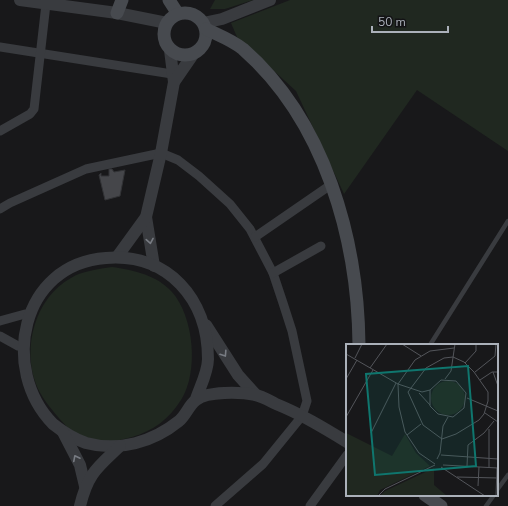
<svg xmlns="http://www.w3.org/2000/svg" width="508" height="506" viewBox="0 0 508 506" font-family="'Nunito Sans',sans-serif">
	<style>
		.green { fill: #202820 }
		.building { fill: #45464a; stroke: #323336 }
		.lines { fill: none; stroke-linecap: round; stroke-linejoin: round }
		.service { stroke: #393b3f; stroke-width: 4.5 }
		.minor { stroke: #393b3f; stroke-width: 9 }
		.tertiary { stroke: #393b3f; stroke-width: 12 }
		.secondary { stroke: #474a4f; stroke-width: 13 }
		.oneway { stroke: #787c83 }
		.inset-road { fill: none; stroke: #53555a; stroke-width: 1 }
		.view { fill: #0f766e; fill-opacity: 0.15; stroke: #0f766e; stroke-width: 2 }
		.inset-edge { fill: none; stroke: #abb1ba; stroke-width: 2 }
	</style>
	<rect width="100%" height="100%" fill="#18181a"/>
	<g class="green">
		<polygon points="215,0 253,0 225,9 210,9"/>
		<polygon points="290,0 508,0 508,151 417,90 344,194 296,91 237,37 231,23"/>
		<path d="M 112,267 C 133,270 157,275 172,292 C 194,317 199,372 181,400 C 169,419 153,431 132,437 C 121,440 101,445 90,443 C 80,441 64,424 58,417 C 49,406 41,397 36,384 C 22,347 35,298 71,278 C 82,271 99,269 112,267 Z"/>
	</g>
	<polygon class="building" points="109,169 112,169 114,172 125,170 120,196 105,200 99,175 101,173 101,176 109,176"/>
	<g class="lines">
		<g class="service">
			<polyline points="430,345 508,221"/>
			<polyline points="497,490 508,475"/>
			<polyline points="486,506 494,495"/>
		</g>
		<g class="minor">
			<polyline points="0,47 172,74"/>
			<polyline points="0,131 30,114 34,109 46,4"/>
			<polyline points="0,209 10,203 86,169 161,153 178,160 199,176 230,204 250,229 273,273 283,303 292,331 307,401 302,416 263,464 215,506"/>
			<polyline points="255,237 332,184"/>
			<polyline points="273,273 321,246"/>
			<polyline points="0,321 25,314"/>
			<polyline points="0,336 18,346"/>
			<polyline points="310,506 347,455"/>
		</g>
		<g class="tertiary">
			<polyline points="20,0 117,13 167,23"/>
			<polyline points="203,23 222,19 270,0"/>
			<polyline points="170,50 174,82"/>
			<polyline points="146,217 154,266"/>
			<polyline points="117,257 146,217 161,153 174,82 194,53"/>
			<polyline points="206,325 238,375 256,395"/>
			<path d="M 196,399 C 200,387 208,372 208,359 C 208,299 168,253 106,258 C 20,264 0,370 53,424 C 63,432 74,439 86,443 C 119,452 153,442 179,421 C 186,415 189,405 196,400 C 207,391 241,392 255,395 C 262,396 270,401 276,404 C 301,414 324,428 347,442"/>
			<polyline points="63,432 80,465 85,486"/>
			<path d="M 80,506 C 88,473 97,468 120,446"/>
		</g>
		<g class="secondary">
			<polyline points="169,0 178,14"/>
			<polyline points="117,13 122,0"/>
			<circle cx="185" cy="34" r="21"/>
			<path d="M 206,29 C 218,35 232,40 243,49 C 325,121 358,239 359,345"/>
			<polyline points="425,495 441,506"/>
		</g>
	</g>
	<defs><path id="oneway-chevron" d="M-2-3.5L2.5 0L-2 3.5" fill="none" stroke-width="1.6" stroke-linecap="round" stroke-linejoin="round"/></defs>
	<g class="oneway">
		<use href="#oneway-chevron" transform="translate(150 241) rotate(80)"/>
		<use href="#oneway-chevron" transform="translate(224 354) rotate(57)"/>
		<use href="#oneway-chevron" transform="translate(76 458) rotate(-117)"/>
	</g>
	<g transform="translate(346 344)">
		<rect width="152" height="152" fill="#18181a"/>
		<path d="M85 54a17 17 0 1 1 34 0a17 17 0 1 1-34 0ZM 0,89 L 46,112 L 59,90 L 70,109 L 84,122 L 34,146 L 31,152 L 0,152 ZM 88,124 L 88,141 L 101,152 L 34,152 L 39,147 Z" fill="#202820"/>
		<path class="inset-road" d="M 56,0 L 75,12M 0,10 L 52,40 L 53,63 L 59,88 L 73,109 L 89,120M 107,13 L 118,18 L 128,28 L 142,48 L 142,57 L 138,70 L 133,76 L 110,90 L 96,95 L 77,81 L 62,48 L 80,24 L 98,14 ZM 9,14 L 16,0M 119,19 L 130,7 L 130,0M 24,24 L 41,0M 129,28 L 149,12 L 150,0M 147,28 L 152,42M 0,35 L 11,16M 99,35 L 105,27 L 109,0M 134,36 L 146,28 L 152,28M 84,46 L 84,62 L 92,70 L 107,73 L 118,64 L 120,49 L 110,37 L 95,36 L 84,46 L 76,48 L 52,40 L 69,16 L 84,7 L 108,4M 73,49 L 84,61M 121,54 L 152,67M 139,69 L 152,78M 0,73 L 27,26M 25,89 L 50,39M 61,91 L 75,80M 95,111 L 152,115M 91,115 L 94,109 L 97,82 L 102,73M 97,121 L 152,124M 121,122 L 122,101 L 138,89 L 148,77M 95,123 L 139,152M 143,124 L 143,85M 111,133 L 152,134M 132,142 L 133,123M 32,152 L 39,145 L 89,121M 150,152 L 151,124"/>
		<path class="view" d="M 122,22 L 130,122 L 29,131 L 20,30 Z"/>
		<rect width="152" height="152" class="inset-edge"/>
	</g>
	<path d="M372 26v6h76v-6" fill="none" stroke="#abb1ba" stroke-width="2"/>
	<text x="378" y="26" font-size="12" fill="#abb1ba" stroke="#131315" stroke-width="3" paint-order="stroke">50 m</text>
</svg>
